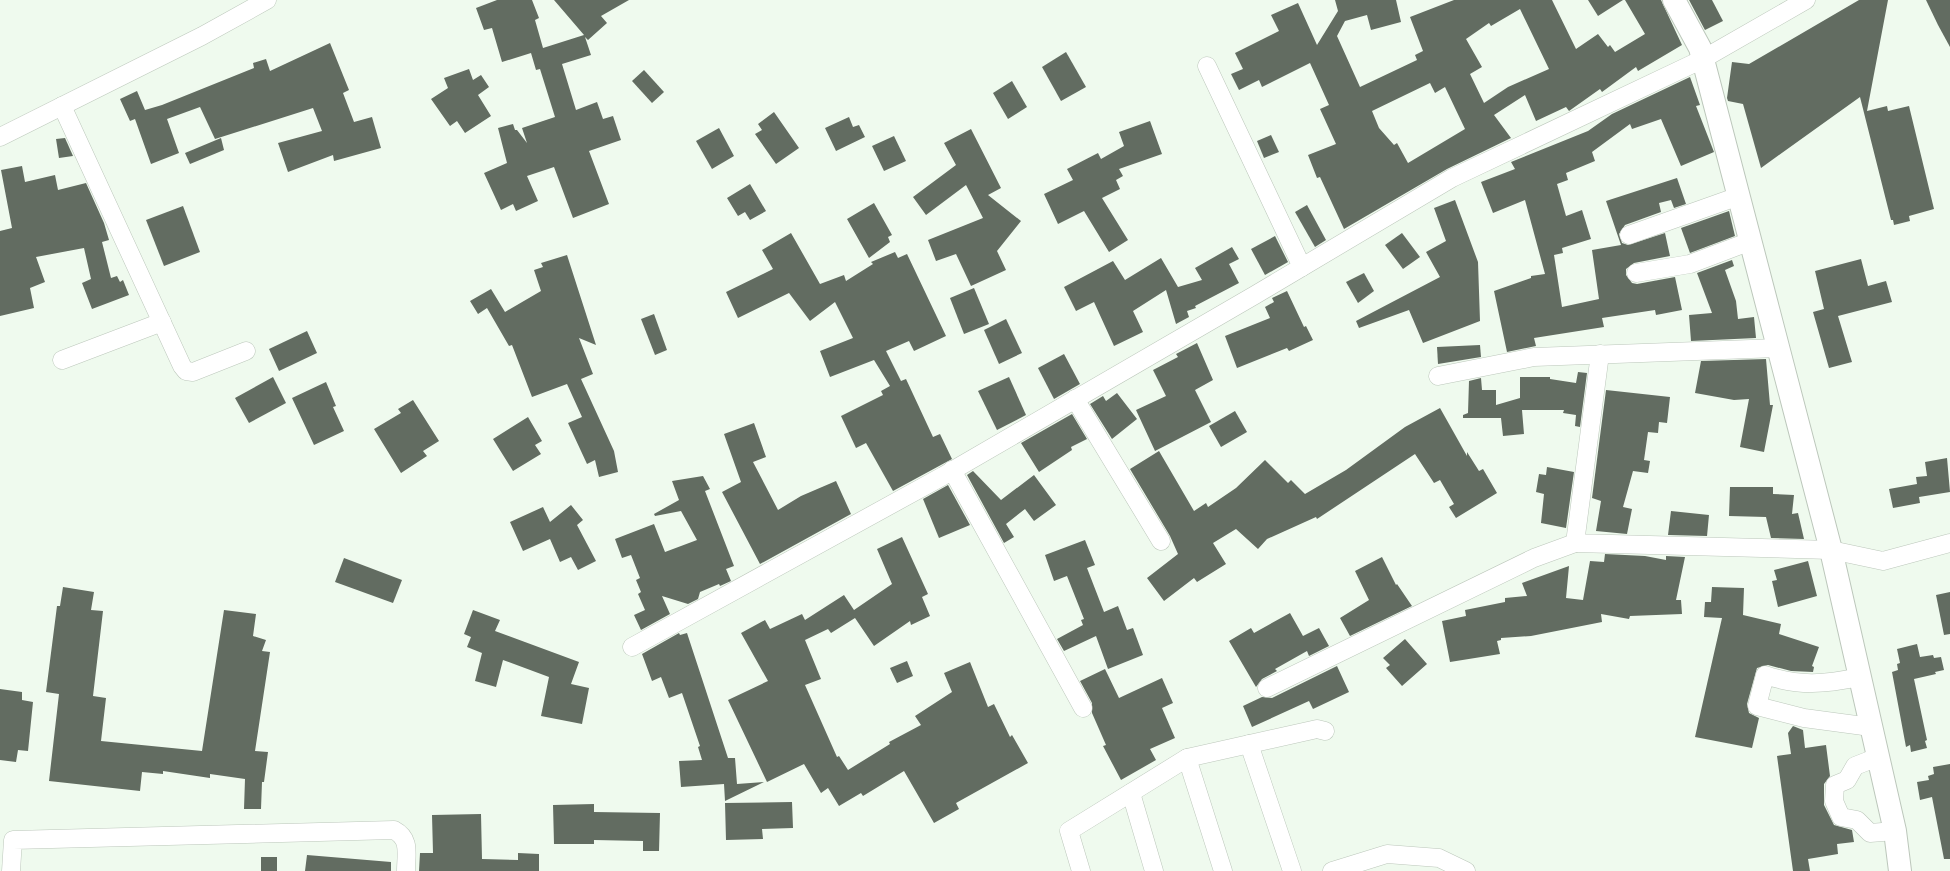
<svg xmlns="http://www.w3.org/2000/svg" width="1950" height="871" viewBox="0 0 1950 871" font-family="Figtree,sans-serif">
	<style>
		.building { fill: #626c61; fill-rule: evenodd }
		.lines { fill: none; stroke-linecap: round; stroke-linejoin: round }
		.minor-casing { stroke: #bcc7bb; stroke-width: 19 }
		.tertiary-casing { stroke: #bcc7bb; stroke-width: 24 }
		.minor { stroke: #fff; stroke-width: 18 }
		.tertiary { stroke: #fff; stroke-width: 22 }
	</style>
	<rect width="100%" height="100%" fill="#effaee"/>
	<g class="building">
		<polygon points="497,0 532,0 539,18 535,20 543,48 584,35 554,0 629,0 601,16 607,23 588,40 585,37 591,55 562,64 576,110 597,102 603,119 613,116 621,140 589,151 609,204 573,218 554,167 527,176 538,201 516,211 513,204 501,210 484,173 507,163 498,128 513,124 515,130 517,130 527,143 522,128 555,117 540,69 536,70 531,53 502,62 492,28 484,30 476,8"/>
		<path d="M 1335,0 L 1396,0 L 1401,22 L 1371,30 L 1367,15 L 1345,21 L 1337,36 L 1360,87 L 1417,60 L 1415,55 L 1423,51 L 1410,17 L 1454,0 L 1552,0 L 1576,49 L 1598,34 L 1608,47 L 1610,45 L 1615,52 L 1645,34 L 1625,0 L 1661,0 L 1682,45 L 1638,71 L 1636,67 L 1602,92 L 1600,89 L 1569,111 L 1566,107 L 1536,121 L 1525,95 L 1494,115 L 1511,138 L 1447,169 L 1344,229 L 1320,177 L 1317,178 L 1308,155 L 1336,144 L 1320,109 L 1329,105 L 1310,63 L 1262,87 L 1259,80 L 1239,90 L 1231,74 L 1243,69 L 1235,53 L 1279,31 L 1271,15 L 1298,3 L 1317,45 L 1338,11 ZM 1520,9 L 1549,69 L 1508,87 L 1484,103 L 1470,74 L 1482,67 L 1466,39 L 1489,23 L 1491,26 ZM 1430,83 L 1435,93 L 1445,87 L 1465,129 L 1408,163 L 1397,143 L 1394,145 L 1379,128 L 1372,111 Z"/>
		<polygon points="1588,0 1623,0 1598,16"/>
		<polygon points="1689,0 1712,0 1723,21 1705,30"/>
		<polygon points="1859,0 1888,0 1867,111 1887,106 1888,111 1909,106 1934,209 1909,216 1910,221 1894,225 1893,220 1891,220 1860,97 1761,168 1743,104 1728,101 1727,98 1732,62 1749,64"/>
		<polygon points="1926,0 1950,0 1950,47 1938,25"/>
		<polygon points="330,43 349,90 343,93 354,122 372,117 381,148 334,161 333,155 288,172 278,143 322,131 313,108 215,139 200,107 167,119 179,153 151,164 135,119 130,121 120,99 137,91 145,110 162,105 254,68 253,63 266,59 270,71"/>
		<polygon points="1066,52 1086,87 1061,101 1042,67"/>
		<polygon points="469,69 473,80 481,75 489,87 478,95 491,116 465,133 457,121 450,126 431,99 448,88 444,78"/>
		<polygon points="644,70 664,92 652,103 632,81"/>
		<polygon points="1690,77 1700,105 1696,106 1714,152 1681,166 1661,119 1632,129 1630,124 1592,152 1595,161 1566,173 1568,180 1557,184 1566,216 1582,210 1591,239 1562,248 1563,253 1554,255 1562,307 1599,299 1592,250 1621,245 1606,201 1677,178 1686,204 1674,208 1671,200 1659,203 1661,212 1625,225 1619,234 1622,243 1628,245 1665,233 1670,256 1634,263 1626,269 1626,275 1632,283 1637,284 1675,277 1682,310 1656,315 1655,310 1602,318 1604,327 1534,338 1536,346 1507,352 1494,291 1531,278 1531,276 1545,274 1525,200 1493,213 1481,182 1515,169 1511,162 1588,131 1612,114"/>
		<polygon points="1012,81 1027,107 1008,119 993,93"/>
		<polygon points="774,112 799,148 776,164 755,134 762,130 758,124"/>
		<polygon points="849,117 853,127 859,125 865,137 836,151 825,128"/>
		<polygon points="1150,121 1162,154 1119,169 1123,176 1116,180 1120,189 1102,198 1128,240 1109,252 1084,211 1058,224 1044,194 1073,180 1067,169 1098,153 1101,159 1124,146 1119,132"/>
		<polygon points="719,128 734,156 712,169 696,141"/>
		<polygon points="971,129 1001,188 988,195 1021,221 997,251 1006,270 971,286 956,254 936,261 928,240 983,218 966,185 926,215 913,197 956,165 944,143"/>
		<polygon points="1271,135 1279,152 1264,158 1257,141"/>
		<polygon points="894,136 906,161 884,171 872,146"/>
		<polygon points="65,138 73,156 59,158 56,139"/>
		<polygon points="221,138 224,150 190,164 185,153"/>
		<polygon points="22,166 25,182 55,175 58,190 86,183 104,223 109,240 102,242 111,278 117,276 120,282 123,280 129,295 92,309 82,283 91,279 84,248 36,257 45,282 30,288 34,308 0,316 0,231 12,228 1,170"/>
		<polygon points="750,184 766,211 750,220 745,212 738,216 727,198"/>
		<polygon points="1455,200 1478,262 1480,321 1423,343 1409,310 1359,328 1356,321 1440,277 1426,252 1446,241 1434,208"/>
		<polygon points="874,203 892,235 888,237 890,242 869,258 847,219"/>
		<polygon points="1307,205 1326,240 1315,247 1295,212"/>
		<polygon points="183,206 200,252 164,266 146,220"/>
		<polygon points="1729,211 1735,236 1690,253 1681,228"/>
		<polygon points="791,233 820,284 844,275 846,281 873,264 871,262 895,252 898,258 907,254 946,336 914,351 909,341 886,351 901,381 906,379 933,437 940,434 952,459 893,491 866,443 856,448 841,416 883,395 881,391 890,386 874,360 830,377 820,351 853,338 835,302 810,321 789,293 738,318 726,292 773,269 762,250"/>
		<polygon points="1402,233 1420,257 1403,269 1385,245"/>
		<polygon points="1275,236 1288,262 1265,275 1251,249"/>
		<polygon points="1232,247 1239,259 1229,264 1239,283 1195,306 1196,308 1187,311 1189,317 1176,324 1166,290 1133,311 1143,332 1114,346 1094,302 1076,311 1064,287 1113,261 1125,280 1161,258 1178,287 1202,280 1195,268"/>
		<polygon points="567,255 596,345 579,338 593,374 581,379 614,451 618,472 599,477 595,460 587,464 568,423 582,417 567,384 532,397 512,345 509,346 487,308 478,314 470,301 491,289 505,312 541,291 534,270 543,267 541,263"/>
		<polygon points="1861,259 1868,286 1886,281 1892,302 1838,316 1852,362 1829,368 1813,312 1824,309 1815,271"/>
		<polygon points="1732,260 1734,266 1725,270 1736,301 1738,319 1754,317 1756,338 1691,341 1689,315 1712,313 1697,273"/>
		<polygon points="1364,273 1374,291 1358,303 1346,282"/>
		<polygon points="974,288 989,324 964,334 950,298"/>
		<polygon points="1287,291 1304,327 1306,326 1313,340 1289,351 1287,348 1237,368 1225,336 1270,318 1265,307 1274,302 1272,298"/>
		<polygon points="654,314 667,350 655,355 641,319"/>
		<polygon points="1006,319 1022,353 999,364 984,330"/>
		<polygon points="307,331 317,353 279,371 269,349"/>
		<polygon points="1197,343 1213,380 1195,390 1211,422 1155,451 1136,410 1166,396 1153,370 1178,357 1176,354"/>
		<polygon points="1480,345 1481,357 1438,364 1437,347"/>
		<polygon points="1064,354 1080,384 1054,399 1038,368"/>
		<polygon points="1766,359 1770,405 1773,405 1764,452 1740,447 1749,399 1734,400 1695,393 1701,361"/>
		<polygon points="1578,372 1587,373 1580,427 1575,426 1576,415 1563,413 1564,410 1522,410 1524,434 1503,436 1501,418 1463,418 1463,415 1468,413 1469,381 1481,378 1482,390 1496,390 1496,405 1520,398 1520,377 1550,377 1550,379 1576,383"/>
		<polygon points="273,377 286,403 249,423 235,398"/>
		<polygon points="1009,377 1026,415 997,430 978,391"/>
		<polygon points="326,382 336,406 333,407 344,431 314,445 292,398"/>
		<polygon points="1606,390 1670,397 1667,423 1659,422 1658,433 1648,432 1644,460 1650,461 1648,473 1633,471 1623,507 1632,509 1627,534 1596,531 1601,501 1592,498"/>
		<polygon points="1117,393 1137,419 1112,439 1090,404 1103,396 1106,401"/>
		<polygon points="413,400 439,441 423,451 427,456 401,473 374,429 401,413 398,409"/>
		<polygon points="1440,408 1467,456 1467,452 1479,471 1483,469 1497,493 1456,518 1449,507 1454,504 1440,480 1434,483 1415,454 1317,519 1316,517 1267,539 1258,549 1236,529 1213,543 1226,564 1197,582 1194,578 1164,601 1147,578 1178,554 1170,536 1130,469 1159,451 1194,511 1206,503 1208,507 1236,488 1265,460 1288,483 1291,480 1305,494 1346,470 1405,427"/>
		<polygon points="1235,411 1247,432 1221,447 1209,426"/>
		<polygon points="1072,414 1087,439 1071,447 1072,450 1039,472 1021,443"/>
		<polygon points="528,417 542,441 535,445 541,454 513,471 493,439"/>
		<polygon points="754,423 766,457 753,462 778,510 801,496 836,481 851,514 760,564 722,492 741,482 724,434"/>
		<polygon points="1947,458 1950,492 1919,497 1920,503 1893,508 1889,489 1917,484 1916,477 1927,476 1925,462"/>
		<polygon points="1547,467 1574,472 1566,528 1541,523 1544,494 1536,492 1539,474 1546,475"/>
		<polygon points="973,471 1001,500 1034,475 1056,505 1034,521 1025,509 1006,524 1014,537 1004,543 967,475"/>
		<polygon points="703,476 710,489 705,491 734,566 726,569 731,581 720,586 719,584 700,592 698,599 688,604 662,596 670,614 641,630 634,615 645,610 638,594 641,592 636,580 640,578 631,555 622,558 615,539 654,524 665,552 697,540 681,511 655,516 654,514 679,500 672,481"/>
		<polygon points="948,485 970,525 939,538 923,499"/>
		<polygon points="1730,487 1773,487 1773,494 1794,495 1792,514 1798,513 1804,539 1771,538 1766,517 1729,516"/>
		<polygon points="571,505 583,520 577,525 596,561 578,570 571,557 560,562 550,539 523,551 510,522 543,507 550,522"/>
		<polygon points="1671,511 1709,515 1707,536 1668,535"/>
		<polygon points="902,537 928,594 922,597 930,616 911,625 910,621 874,646 855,618 831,633 828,629 805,640 821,679 805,685 837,757 839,756 848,770 890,744 889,742 921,725 915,716 952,692 944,673 970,662 988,707 994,704 1010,737 1012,735 1028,763 956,803 959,809 934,823 904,771 863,796 861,793 839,806 828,788 821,793 804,764 767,782 728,700 768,681 741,633 765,620 770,629 802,614 805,620 844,595 854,610 892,584 877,549"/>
		<polygon points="1085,540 1095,565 1087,568 1104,612 1118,606 1127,630 1133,628 1143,655 1108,669 1096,636 1064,651 1057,639 1083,625 1081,620 1084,619 1067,576 1054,581 1045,555"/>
		<polygon points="1605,554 1645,556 1666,560 1666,556 1685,557 1676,600 1681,600 1682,614 1630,616 1629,619 1601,614 1602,622 1531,636 1501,638 1501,640 1497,641 1500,654 1450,662 1442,621 1466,616 1465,610 1505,602 1505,598 1527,596 1522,583 1569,566 1566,598 1583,600 1590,561 1604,562"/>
		<polygon points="1382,557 1396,585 1397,584 1412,606 1350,636 1340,618 1369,600 1355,571"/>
		<polygon points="344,558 402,580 393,603 335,582"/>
		<polygon points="1808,561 1817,596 1778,607 1772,581 1777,580 1774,570"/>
		<polygon points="63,587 94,592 91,610 103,611 93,696 106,698 101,741 202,751 224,610 256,614 253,636 266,640 262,651 270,652 255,751 268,752 264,782 262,782 261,809 244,809 245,779 210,774 210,778 163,771 163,774 142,772 140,791 49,781 59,694 46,692 57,606 60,606"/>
		<polygon points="1712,587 1744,588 1743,615 1781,624 1779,634 1819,647 1812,666 1814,667 1813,672 1791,671 1768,665 1757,668 1747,704 1749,713 1759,718 1752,748 1695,737 1722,618 1704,617 1705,602 1711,602"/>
		<polygon points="1950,592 1950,634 1944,635 1936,595"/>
		<polygon points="473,610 500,620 495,631 579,662 571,684 589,688 582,724 541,716 549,677 503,660 496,687 475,681 482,653 467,647 471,637 464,634"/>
		<polygon points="1290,613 1303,636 1319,628 1329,646 1309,656 1307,651 1275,669 1277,671 1262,679 1256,687 1229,641 1251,628 1254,633"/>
		<polygon points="679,633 680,635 687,633 728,758 735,758 737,784 764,782 725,801 724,784 681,787 679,761 702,760 698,747 700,746 682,693 669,698 661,677 652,681 642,654"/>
		<polygon points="1405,639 1427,664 1402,686 1386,668 1390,665 1383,658"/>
		<polygon points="1917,644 1920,657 1933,655 1934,658 1941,657 1944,670 1935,672 1936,674 1914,679 1927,740 1925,741 1927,748 1911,752 1910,745 1906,747 1892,672 1898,670 1897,664 1900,663 1897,649"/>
		<polygon points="907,661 913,676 897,683 890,668"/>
		<polygon points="1337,666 1349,692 1313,709 1309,701 1252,727 1243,706 1262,697 1272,698"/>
		<polygon points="1105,669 1119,698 1162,678 1173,703 1162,708 1175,738 1150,749 1156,760 1121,780 1103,746 1106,745 1092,713 1092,703 1080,681"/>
		<polygon points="0,689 22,692 22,700 33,702 28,751 18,750 16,762 0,760"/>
		<polygon points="1793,726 1803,730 1805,748 1826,745 1830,776 1824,784 1824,805 1834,825 1852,830 1854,842 1837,844 1838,854 1808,859 1810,871 1793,871 1777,756 1791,754 1788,733"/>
		<polygon points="1950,764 1950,859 1944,859 1932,797 1920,800 1917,782 1929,780 1928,776 1934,774 1933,767"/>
		<polygon points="792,802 793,828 762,829 763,839 726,840 725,803"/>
		<polygon points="594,804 594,812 660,813 659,851 643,851 643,841 594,840 594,844 554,844 553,805"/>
		<polygon points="481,814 482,859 518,860 518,853 539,854 539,871 419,871 420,853 433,853 432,815"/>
		<polygon points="307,855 391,862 391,871 305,871"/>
		<rect x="261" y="857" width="16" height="14"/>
	</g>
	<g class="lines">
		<defs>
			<g id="minor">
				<polyline points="1207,66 1302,267"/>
				<polyline points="62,106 182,366 186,371 193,372 246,351"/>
				<polyline points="0,137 202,36 267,0"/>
				<polyline points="1629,235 1739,196"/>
				<polyline points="1636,273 1690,264 1751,241"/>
				<polyline points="1600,354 1575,543 1831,550 1883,561 1950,543"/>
				<polyline points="62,360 162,322"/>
				<polyline points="1438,376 1534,357 1778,348"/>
				<polyline points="1075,399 1161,541"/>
				<polyline points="952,470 1083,708"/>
				<polyline points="632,647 943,476 1255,295 1452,178 1703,59 1806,0"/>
				<path d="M 1860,677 C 1825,684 1800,687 1765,675 L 1757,706 L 1804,718 L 1871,727"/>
				<polyline points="1267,688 1534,558 1575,543"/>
				<polyline points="1249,744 1292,871"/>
				<polyline points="1878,757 1855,766 1847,780 1835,785 1834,801 1841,817 1857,820 1870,833 1895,831"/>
				<polyline points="1187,758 1223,871"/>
				<polyline points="1131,793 1154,871"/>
				<path d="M 11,871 L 13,840 L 394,830 C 411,839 406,854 406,871"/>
				<polyline points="1081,871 1069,831 1187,758 1317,729 1325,731"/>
				<polyline points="1332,871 1387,854 1439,858 1466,871"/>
			</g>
			<polyline id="tertiary" points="1674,0 1700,48 1831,550 1895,831 1900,871"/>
		</defs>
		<use href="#minor" class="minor-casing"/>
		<use href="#tertiary" class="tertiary-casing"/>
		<use href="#minor" class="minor"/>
		<use href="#tertiary" class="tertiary"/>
	</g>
</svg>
